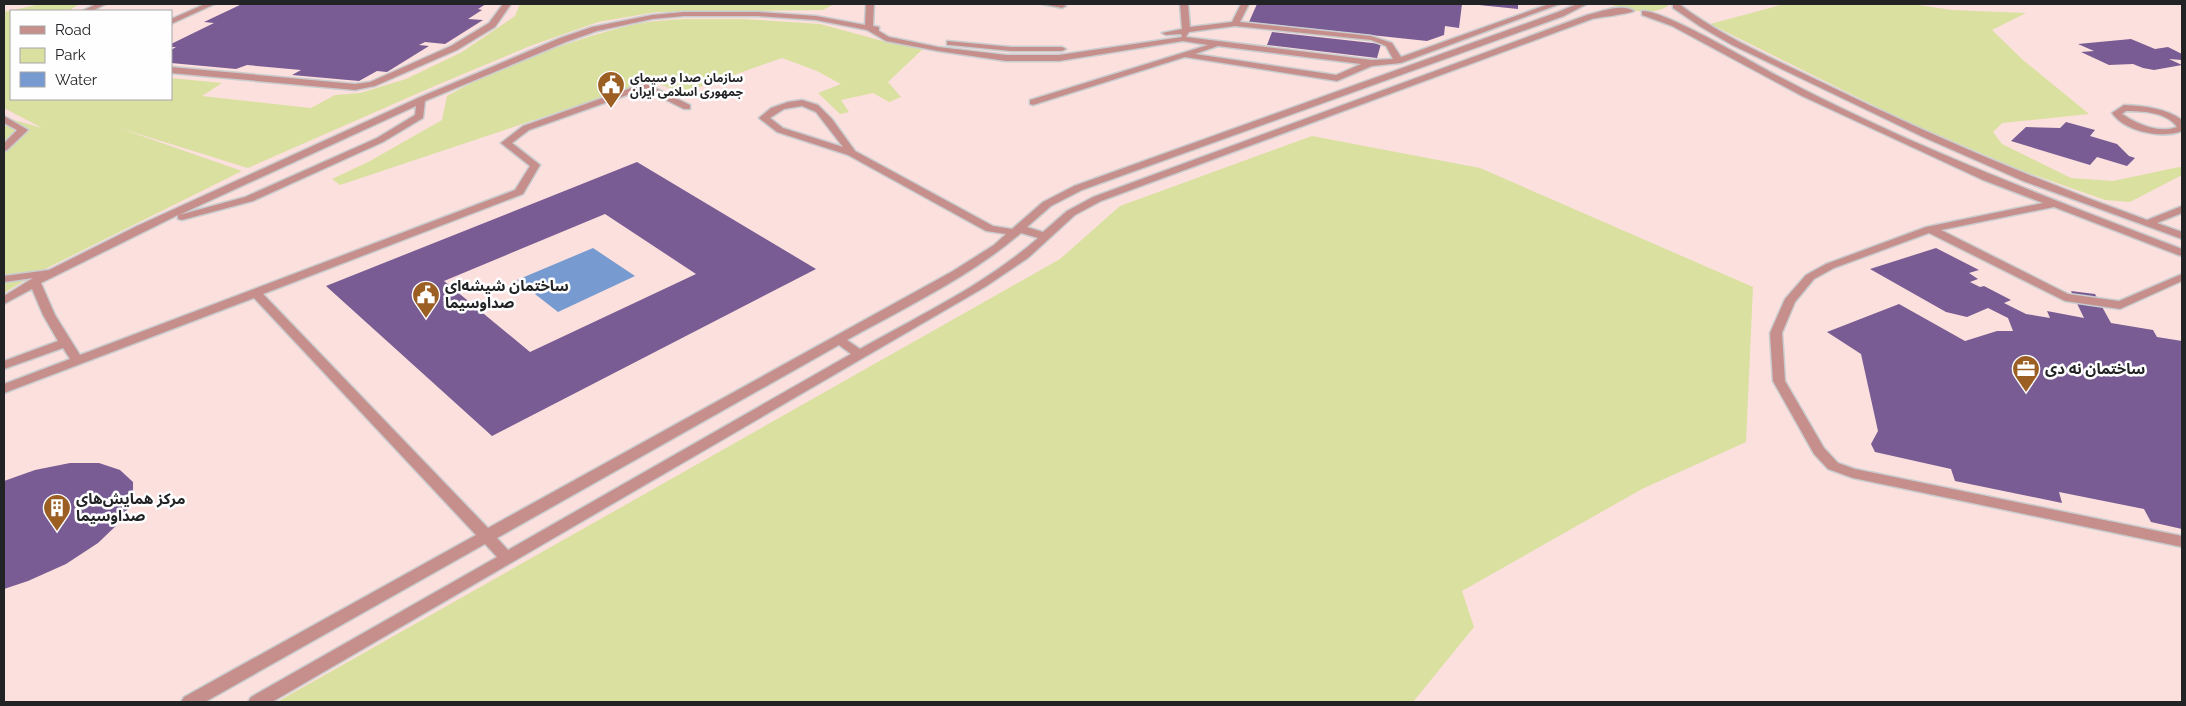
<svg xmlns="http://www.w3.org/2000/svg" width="2186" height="706" viewBox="0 0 2186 706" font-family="Raleway,'Noto Sans Arabic',sans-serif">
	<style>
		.commercial { fill: #fbe0de; fill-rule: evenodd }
		.green { fill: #dae0a0 }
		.water { fill: #779ad0 }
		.building { fill: #785c93; fill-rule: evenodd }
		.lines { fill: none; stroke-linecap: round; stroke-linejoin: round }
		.minor-casing { stroke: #c9cdcf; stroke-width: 3 }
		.minor { fill: #c78f8c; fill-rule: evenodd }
		.labels { text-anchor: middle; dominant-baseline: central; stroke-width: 5; stroke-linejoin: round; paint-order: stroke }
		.far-poi-label { font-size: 12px; font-weight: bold; fill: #222324; stroke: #fefeff; text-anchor: start }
		.poi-label { font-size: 15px; font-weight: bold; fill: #222324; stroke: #fefeff; text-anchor: start }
	</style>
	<rect width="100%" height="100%" fill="#eef2f5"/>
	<path class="commercial" d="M 4,4 L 2182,4 L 2182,702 L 4,702 L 4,286 L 199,176 L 4,117 ZM 11,11 L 171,11 L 171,99 L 11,99 Z"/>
	<g class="green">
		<polygon points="41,4 79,4 69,11 11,11 11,99 171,99 171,78 222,83 202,96 311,108 335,95 360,93 406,79 462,52 515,16 520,4 834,4 823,10 656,12 598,22 530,46 430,88 248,168 119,128 242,171 39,272 4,293 4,117 42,128 4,108 4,12"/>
		<path d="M 1609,4 L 1670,4 C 1657,17 1625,10 1609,4 Z"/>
		<polygon points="1785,4 1912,4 1952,10 2026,13 1992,30 2023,60 2089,114 2002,123 1993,132 2002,144 2071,178 2113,181 2179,167 2182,168 2182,175 2130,202 2105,200 2020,170 1903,120 1710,24"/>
		<path d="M 685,19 L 744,19 L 820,24 L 890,43 L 924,48 L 888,82 L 901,97 L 889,102 L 873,93 L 841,100 L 849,112 L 840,114 L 818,93 L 841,84 L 817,71 L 782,58 L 683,93 L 651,81 L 340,185 L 332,179 L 370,161 L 442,120 L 447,96 C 501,66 575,38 636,24 C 652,21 669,20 685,19 Z"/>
		<polygon points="1312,136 1480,168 1753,287 1746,442 1642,489 1462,591 1474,627 1413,702 277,702 1060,259 1120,206"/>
	</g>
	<polygon class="water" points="593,248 635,276 558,312 517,280"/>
	<g class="building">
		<polygon points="242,4 486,4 478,9 482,10 468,19 483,20 445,44 425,42 419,45 429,46 387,72 377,71 359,81 292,75 301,70 247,65 236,69 171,63 171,50 176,47 171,47 171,44 214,23 204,22"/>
		<polygon points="1257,4 1462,4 1459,28 1445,26 1444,35 1427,41 1249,22"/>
		<polygon points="1479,4 1518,4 1518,9 1479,5"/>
		<polygon points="1272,32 1381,44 1377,58 1267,45"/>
		<polygon points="2131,39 2155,49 2168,47 2182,54 2182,60 2169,59 2182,65 2154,70 2143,68 2133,64 2109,65 2081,52 2094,51 2078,44"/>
		<polygon points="2066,122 2095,130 2090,136 2117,144 2129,156 2135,158 2127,166 2097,157 2090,165 2011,141 2026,127 2060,128"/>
		<path d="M 637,162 L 816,269 L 492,436 L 326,286 ZM 605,214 L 696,274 L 530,352 L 444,281 Z"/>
		<polygon points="1936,248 1979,270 1969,273 1978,279 1970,282 1980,287 1984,286 2011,300 2004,303 2026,314 2050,318 2047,311 2084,318 2071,291 2095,294 2111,323 2153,330 2157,337 2182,341 2182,529 2151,522 2144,509 2059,492 2062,503 1955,481 1951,469 1875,452 1871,444 1878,431 1861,354 1827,332 1899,304 1965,341 1997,331 2013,331 2008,318 1988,308 1967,317 1946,312 1870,269"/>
		<polygon points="70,463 99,463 120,470 133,482 133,500 121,521 98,543 66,564 28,581 4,589 4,481 35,470"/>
	</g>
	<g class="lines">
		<defs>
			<g id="minor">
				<polygon points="96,4 106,4 92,11 82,11"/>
				<polygon points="205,4 215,4 171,24 171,19"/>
				<polygon points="503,4 511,4 495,27 457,50 375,86 355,90 171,73 171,67 355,84 370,82 451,46 489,23"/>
				<path d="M 866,4 L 874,4 L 873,26 L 879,27 L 879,31 L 889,37 L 938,47 L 1006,55 L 1059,55 L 1182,37 L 1181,34 L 1166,35 L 1162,33 L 1182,29 L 1180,4 L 1188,4 L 1190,27 L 1232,22 L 1241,4 L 1249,4 L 1240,22 L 1371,36 L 1392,43 L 1401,57 L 1549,4 L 1560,4 L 1401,63 L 1372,66 L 1337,81 L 1185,57 L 1033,105 L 1030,104 L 1030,100 L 1208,45 L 1183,41 L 1059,61 L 1006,61 L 938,51 L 886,41 L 867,30 L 816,20 L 758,16 L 684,16 L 652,19 L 597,31 L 566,42 L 425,101 L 423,118 L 383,142 L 253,201 L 182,220 L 178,219 L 178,215 L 41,283 L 55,315 L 80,355 L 515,190 L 530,166 L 501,143 L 523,126 L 645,83 L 690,105 L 690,109 L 684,109 L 644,89 L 529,130 L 512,143 L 540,165 L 523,194 L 263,294 L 488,528 L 953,271 L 994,245 L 1006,234 L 986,231 L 848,155 L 777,132 L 759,118 L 771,108 L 788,102 L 802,100 L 818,105 L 832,119 L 855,151 L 993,226 L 1012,229 L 1043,202 L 1074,186 L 1558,12 L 1577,4 L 1587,4 L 1564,16 L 1082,190 L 1051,206 L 1027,227 L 1043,232 L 1067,211 L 1093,197 L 1587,15 C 1600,12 1622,3 1634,11 C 1629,14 1601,17 1592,19 L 1101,201 L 1075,215 L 1028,258 L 985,287 L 272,702 L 248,702 L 251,697 L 497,557 L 485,544 L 205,702 L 181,702 L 184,697 L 476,535 L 254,298 L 4,393 L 4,384 L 70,359 L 63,348 L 4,369 L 4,361 L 58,341 L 43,315 L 32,289 L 4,304 L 4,296 L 33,278 L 4,282 L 4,276 L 49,270 L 137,226 L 418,98 L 560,38 L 592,27 L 652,15 L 684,12 L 758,12 L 816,16 L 865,25 ZM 1235,26 L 1371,40 L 1386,46 L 1393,59 L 1372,60 L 1186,37 L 1189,32 ZM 1218,46 L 1361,64 L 1336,75 L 1195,54 ZM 416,106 L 415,115 L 377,138 L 245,197 L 179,215 ZM 802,106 L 816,112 L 843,147 L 783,128 L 770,118 L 784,109 ZM 1021,233 L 1038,238 C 986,284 920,315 860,349 L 847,340 C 906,307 970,277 1021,233 ZM 839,345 L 851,354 L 508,550 L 497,538 Z"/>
				<polygon points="1042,4 1062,4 1066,6 1062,8"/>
				<path d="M 1673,4 L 1679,4 C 1721,36 1768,56 1815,79 C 1923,132 2033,179 2147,220 L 2182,206 L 2182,213 L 2157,223 L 2182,232 L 2182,239 L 2023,181 L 1923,137 L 1732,45 L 1701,27 L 1673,8 Z"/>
				<path d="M 1642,11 C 1663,9 1755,64 1778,76 C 1908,145 2046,197 2182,249 L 2182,256 L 2178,255 L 2054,207 L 1941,230 L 2068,294 L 2119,301 L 2182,274 L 2182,281 L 2120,309 L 2065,301 L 1929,233 L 1834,268 L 1814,279 L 1795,302 L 1782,333 L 1785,381 L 1824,448 L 1838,463 L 1855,469 L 2182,536 L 2182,547 L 1853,478 L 1828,469 L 1814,454 L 1773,381 L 1770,333 L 1785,299 L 1806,275 L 1826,264 L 1926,227 L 2043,203 L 1983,180 L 1802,96 L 1672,26 L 1642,15 Z"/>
				<polygon points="947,41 1011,47 1062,47 1066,49 1062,51 1011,51 950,45 947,45"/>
				<path d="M 2124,105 C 2144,106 2166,108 2182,120 L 2182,131 C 2162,139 2125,132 2112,113 ZM 2126,111 C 2142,111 2167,112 2177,127 C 2159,134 2137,124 2122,114 Z"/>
				<polygon points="4,116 28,130 7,150 4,151 4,143 17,130 4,123"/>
			</g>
		</defs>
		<use href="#minor" class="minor-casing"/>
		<use href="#minor" class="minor"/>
	</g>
	<defs>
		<symbol id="civic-pin" viewBox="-11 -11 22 30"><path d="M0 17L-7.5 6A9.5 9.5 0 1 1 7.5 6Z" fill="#9c5f23" stroke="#fefeff"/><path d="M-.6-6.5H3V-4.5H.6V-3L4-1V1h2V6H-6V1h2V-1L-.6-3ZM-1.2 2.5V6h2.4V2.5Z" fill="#fff"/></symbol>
		<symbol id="office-pin" viewBox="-11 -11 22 30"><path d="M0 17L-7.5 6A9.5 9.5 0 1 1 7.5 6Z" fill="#9c5f23" stroke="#fefeff"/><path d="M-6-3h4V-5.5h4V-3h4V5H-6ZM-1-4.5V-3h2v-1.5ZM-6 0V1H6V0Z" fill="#fff"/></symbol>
		<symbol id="building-pin" viewBox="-11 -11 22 30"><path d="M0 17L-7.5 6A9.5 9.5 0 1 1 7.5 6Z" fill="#9c5f23" stroke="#fefeff"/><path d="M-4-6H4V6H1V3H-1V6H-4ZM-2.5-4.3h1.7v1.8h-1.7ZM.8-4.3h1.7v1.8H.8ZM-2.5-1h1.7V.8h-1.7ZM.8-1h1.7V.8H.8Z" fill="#fff"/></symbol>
	</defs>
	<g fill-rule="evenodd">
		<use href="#civic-pin" x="595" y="69" width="32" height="43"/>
		<use href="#civic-pin" x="410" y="279" width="32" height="43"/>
		<use href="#office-pin" x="2010" y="353" width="32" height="43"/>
		<use href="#building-pin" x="41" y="492" width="32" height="43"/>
	</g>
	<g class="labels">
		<g class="far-poi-label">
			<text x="630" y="78">سازمان صدا و سیمای<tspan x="630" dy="14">جمهوری اسلامی ایران</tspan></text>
		</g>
		<g class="poi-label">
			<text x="445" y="286">ساختمان شیشه‌ای<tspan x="445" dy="17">صداوسیما</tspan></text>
			<text x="2045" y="369">ساختمان نه دی</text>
			<text x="76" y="499">مرکز همایش‌های<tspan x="76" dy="17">صداوسیما</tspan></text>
		</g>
	</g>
	<rect width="2186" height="706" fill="none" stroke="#222324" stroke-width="10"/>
	<rect x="10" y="10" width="162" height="90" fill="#fefeff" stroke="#a6a6a7"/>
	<rect x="20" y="26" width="25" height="8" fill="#c78f8c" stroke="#a6a6a7"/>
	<text x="55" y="35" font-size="15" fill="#222324">Road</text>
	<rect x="20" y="48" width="25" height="15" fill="#dae0a0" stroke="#a6a6a7"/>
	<text x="55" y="60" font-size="15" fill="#222324">Park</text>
	<rect x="20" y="72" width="25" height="15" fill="#779ad0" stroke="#a6a6a7"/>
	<text x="55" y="85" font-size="15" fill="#222324">Water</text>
</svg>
